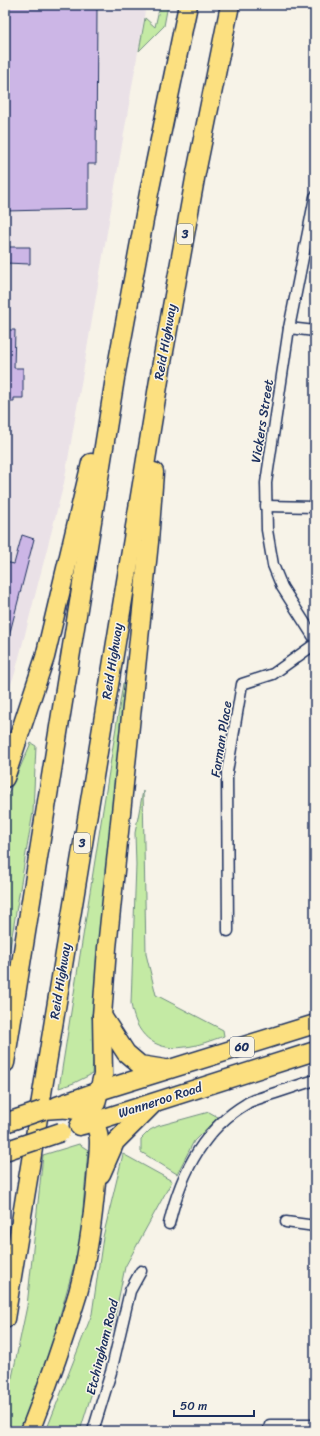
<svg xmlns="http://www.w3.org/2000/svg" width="320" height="1436" viewBox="0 0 320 1436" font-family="Sriracha,sans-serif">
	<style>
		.built { fill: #eae1e7 }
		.green { fill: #c4eaa4; stroke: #708c81 }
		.building { fill: #ccb6e6; stroke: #1b2f5e }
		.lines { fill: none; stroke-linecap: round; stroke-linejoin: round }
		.street-casing { stroke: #1b2f5e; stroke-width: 13 }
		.highway-casing { stroke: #1b2f5e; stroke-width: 21 }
		.street { stroke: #f7f3e8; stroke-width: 10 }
		.highway { stroke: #fce080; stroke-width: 18 }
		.highway-bridge-casing { stroke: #1b2f5e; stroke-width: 21; stroke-linecap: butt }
		.highway-bridge { stroke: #fce080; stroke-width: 18 }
		.labels { text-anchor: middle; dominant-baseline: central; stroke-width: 3; stroke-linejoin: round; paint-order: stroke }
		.shield { fill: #f7f3e8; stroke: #5d6a87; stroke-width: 1 }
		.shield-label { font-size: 12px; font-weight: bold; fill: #1b2f5e }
		.street-label { font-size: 13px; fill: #1b2f5e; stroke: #f7f3e8 }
	</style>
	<rect width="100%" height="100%" fill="#f7f3e8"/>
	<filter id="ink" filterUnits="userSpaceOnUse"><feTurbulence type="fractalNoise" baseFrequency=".025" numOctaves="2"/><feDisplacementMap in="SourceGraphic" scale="8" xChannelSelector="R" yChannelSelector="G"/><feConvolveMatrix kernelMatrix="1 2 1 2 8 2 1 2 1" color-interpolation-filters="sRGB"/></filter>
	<g filter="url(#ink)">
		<polygon class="built" points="5,5 146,5 64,483 15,673 5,700"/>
		<g class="green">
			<polygon points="160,5 168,5 164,26 139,51 145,18 155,27"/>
			<polygon points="129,682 95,1031 92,1074 74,1083 59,1088 123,683"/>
			<polygon points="31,743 36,746 33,812 5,977 5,801"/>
			<path d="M 143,791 L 146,954 L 156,995 L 223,1030 L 224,1036 C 212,1040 198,1046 185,1047 C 153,1052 135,1033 131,1003 L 136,865 L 135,833 Z"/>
			<polygon points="209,1112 218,1117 194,1141 177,1174 141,1152 141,1139 150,1130 158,1126"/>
			<polygon points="79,1144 88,1150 80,1244 50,1351 20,1431 5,1431 5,1411 27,1306 43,1155"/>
			<polygon points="123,1154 172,1181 125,1267 114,1321 80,1431 46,1431 92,1314 103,1237"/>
		</g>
		<g class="building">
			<polygon points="5,5 97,5 96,164 88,164 88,209 5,211"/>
			<polygon points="5,247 30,247 30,264 5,263"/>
			<polygon points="5,330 15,330 14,368 23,368 23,398 14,398 14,401 5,401"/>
			<polygon points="22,535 34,539 8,640 5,640 5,562 14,564"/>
		</g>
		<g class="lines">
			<defs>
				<g id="street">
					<polyline points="315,197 289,328 266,483 267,530 273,565 282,587 315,639"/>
					<polyline points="289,328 315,331"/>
					<polyline points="266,506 315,507"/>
					<polyline points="228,931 227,772 242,684 273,674 315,644"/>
					<polyline points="286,1222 315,1226"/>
					<path d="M 169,1224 C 180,1176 202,1130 246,1104 C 251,1100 259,1099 266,1096 C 282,1091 299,1085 315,1080"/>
					<polyline points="93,1431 111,1372 130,1291 141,1271"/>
					<polyline points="268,1431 270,1425 315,1425"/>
				</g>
				<g id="highway">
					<polyline points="5,778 45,657 91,463"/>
					<polyline points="102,1016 126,1053 140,1065 165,1069"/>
					<polyline points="5,1063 116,372 149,193 188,5"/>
					<polyline points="57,1106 99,1091 315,1024"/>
					<polyline points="83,1125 315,1051"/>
					<polyline points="79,1126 96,1103 103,1075 102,1016 107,948 149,542 154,472"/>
					<polyline points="101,1174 115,1142 153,1104"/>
					<polyline points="5,1319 161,368 196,173 230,5"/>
					<path d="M 30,1431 C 48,1385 64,1340 78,1293 C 89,1253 94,1210 97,1170 C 98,1153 103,1133 92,1120 C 79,1105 60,1109 43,1110"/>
				</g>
			</defs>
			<use href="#street" class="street-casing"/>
			<use href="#highway" class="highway-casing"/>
			<use href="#street" class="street"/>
			<use href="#highway" class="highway"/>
			<defs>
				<g id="highway-bridge">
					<polyline points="5,1123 43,1110"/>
					<polyline points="5,1151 61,1132"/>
				</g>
			</defs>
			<use href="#highway-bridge" class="highway-bridge-casing"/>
			<use href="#highway-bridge" class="highway-bridge"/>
		</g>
	</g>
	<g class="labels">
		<g class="shield">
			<rect x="177" y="224" width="16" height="20" rx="3"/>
			<rect x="74" y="833" width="16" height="20" rx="3"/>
			<rect x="230" y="1037" width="24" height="20" rx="3"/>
		</g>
		<g class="shield-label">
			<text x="185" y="234">3</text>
			<text x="82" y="843">3</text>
			<text x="242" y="1047">60</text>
		</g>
		<g class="street-label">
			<text transform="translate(165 342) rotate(-80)">Reid Highway</text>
			<text transform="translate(262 421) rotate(-81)">Vickers Street</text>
			<text transform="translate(112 661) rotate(-81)">Reid Highway</text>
			<text transform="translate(221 739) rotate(-81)">Farman Place</text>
			<text transform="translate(60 981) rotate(-81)">Reid Highway</text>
			<text transform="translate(160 1100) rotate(-18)">Wanneroo Road</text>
			<text transform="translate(102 1347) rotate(-76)">Etchingham Road</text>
		</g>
	</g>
	<rect width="320" height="1436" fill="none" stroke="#f7f3e8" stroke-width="20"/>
	<rect x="10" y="10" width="300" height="1416" fill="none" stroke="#1b2f5e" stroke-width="1.5" filter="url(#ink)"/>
	<path d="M174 1410v6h80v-6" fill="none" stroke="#1b2f5e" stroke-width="2"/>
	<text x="180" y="1410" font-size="12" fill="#1b2f5e" stroke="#f7f3e8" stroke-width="3" paint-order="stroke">50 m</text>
</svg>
